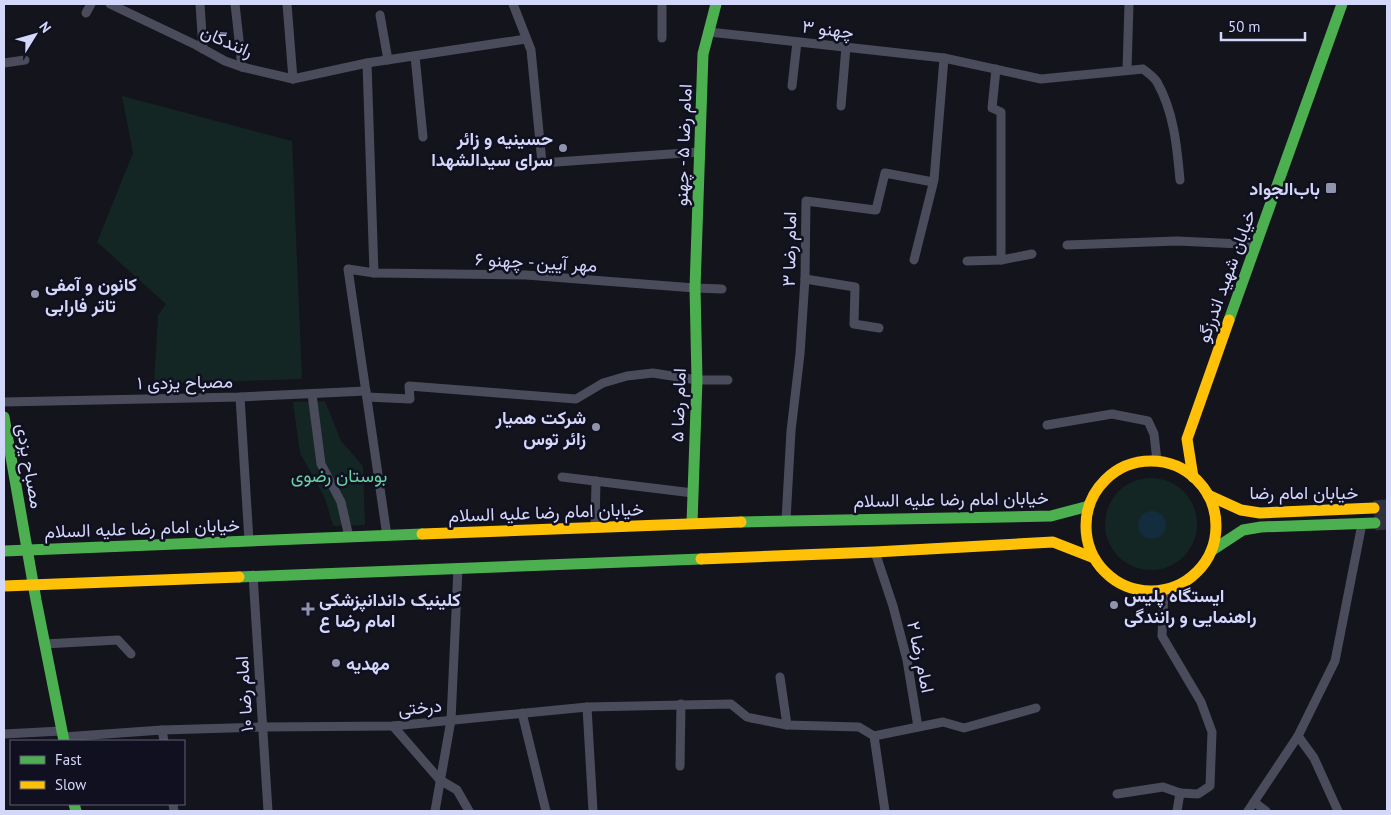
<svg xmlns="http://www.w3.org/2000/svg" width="1391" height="815" viewBox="0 0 1391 815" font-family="'PT Sans',Vazirmatn,sans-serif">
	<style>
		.green { fill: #132623 }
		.water { fill: #132c3e }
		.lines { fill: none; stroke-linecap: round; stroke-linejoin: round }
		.primary-tunnel { stroke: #31313d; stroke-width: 15; stroke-dasharray: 15 8; stroke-linecap: butt }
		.street { stroke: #4a4c5c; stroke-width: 9 }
		.fast { stroke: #4caf50; stroke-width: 11 }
		.slow { stroke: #ffc107; stroke-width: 11 }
		.poi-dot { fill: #9093ac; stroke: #101020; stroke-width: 2 }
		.labels { text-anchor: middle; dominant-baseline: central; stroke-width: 5; stroke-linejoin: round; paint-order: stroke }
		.street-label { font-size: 18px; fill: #d3d7fa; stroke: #101020 }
		.poi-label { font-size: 18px; font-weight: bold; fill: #d3d7fa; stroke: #101020; text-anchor: start }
		.park-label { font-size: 18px; fill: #68d2a2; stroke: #101020 }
	</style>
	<rect width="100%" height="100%" fill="#14141c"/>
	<g class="green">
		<polygon points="122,96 292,141 302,379 154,384 158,315 166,304 97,242 133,153"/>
		<polygon points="325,401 341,441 363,466 365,525 333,526 325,498 300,453 293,402"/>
		<circle cx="1151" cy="524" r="46"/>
	</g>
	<circle class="water" cx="1152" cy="525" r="14"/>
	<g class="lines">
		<g class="primary-tunnel">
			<polyline points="1374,508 1387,507"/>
			<polyline points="1375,523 1387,522"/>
		</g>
		<g class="street">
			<polyline points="110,4 196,45 225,61 242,67 293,79 367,63 526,39"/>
			<polyline points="200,4 203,49"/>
			<polyline points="235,4 242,67"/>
			<polyline points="287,4 293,79"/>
			<polyline points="513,4 531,50 542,163 699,152"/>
			<polyline points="662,4 662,38"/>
			<polyline points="86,13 91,4"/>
			<polyline points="380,15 388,60"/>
			<path d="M 709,32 L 944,58 L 1041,79 L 1143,69 C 1148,73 1154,77 1157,82 C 1174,112 1177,147 1180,180"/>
			<polyline points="415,56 423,137"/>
			<polyline points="4,63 25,60"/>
			<polyline points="367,63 374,273"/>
			<polyline points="996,69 992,108 1001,112 1001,260"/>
			<polyline points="1127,70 1129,4"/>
			<polyline points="792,86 797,42"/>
			<polyline points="841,106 846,47"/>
			<polyline points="1067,245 1177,241 1241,244 1255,249"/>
			<polyline points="914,260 934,180 944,58"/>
			<polyline points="967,261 1001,260 1032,254"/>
			<polyline points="805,279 855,287 854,324 879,328"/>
			<polyline points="312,394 321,464 341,502 349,537"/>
			<polyline points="240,397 249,541"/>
			<polyline points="367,397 410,399 409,386 576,399 603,383 627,376 653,373 697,380 728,380"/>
			<polyline points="4,402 240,397 366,391"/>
			<polyline points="1047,425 1112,414 1148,421 1154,434 1157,461"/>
			<polyline points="562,477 693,493"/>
			<polyline points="786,520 791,431 800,354 805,279 806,201 875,210 876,210 885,173 933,182"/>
			<polyline points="595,527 596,481"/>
			<polyline points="387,536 348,269 374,273 526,275 695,288 722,289"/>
			<polyline points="875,552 893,606 907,660 918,727"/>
			<polyline points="253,575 268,811"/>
			<polyline points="1164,590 1162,636 1201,702 1212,732 1210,786 1198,794 1180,793"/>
			<polyline points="44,644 118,640 131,654"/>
			<polyline points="780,677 787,725"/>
			<polyline points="587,707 593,811"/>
			<polyline points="522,713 546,811"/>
			<polyline points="393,726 440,780 457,790 469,811"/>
			<polyline points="162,730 164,741"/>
			<polyline points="4,734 61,731"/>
			<polyline points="874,736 943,722 964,728 1036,708"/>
			<polyline points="1298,736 1314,758 1338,811"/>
			<polyline points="63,737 162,730 263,727 393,726 587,707 731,704 747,717 751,718 787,725 859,727 874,736 885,811"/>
			<polyline points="680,766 681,704"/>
			<polyline points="1117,794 1163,787 1180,793 1177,811"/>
			<polyline points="1254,802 1266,811"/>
			<polyline points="173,804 174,811"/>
			<polyline points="435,811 451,720 458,568"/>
			<polyline points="1248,811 1298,736 1335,661 1361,529"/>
		</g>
		<g class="fast">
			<polyline points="1229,320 1342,4"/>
			<polyline points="4,417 36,600 64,741"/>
			<polyline points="741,522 1051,516 1089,506"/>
			<polyline points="692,523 697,380 695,288 703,54 716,4"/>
			<polyline points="4,551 422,534"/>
			<polyline points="1211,551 1243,530 1261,527 1375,523"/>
			<polyline points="239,577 701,559"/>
			<polyline points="74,804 76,811"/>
		</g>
		<g class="slow">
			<circle cx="1151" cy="526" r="65"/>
			<polyline points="1193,477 1187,439 1229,320"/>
			<polyline points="1208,495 1241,510 1260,513 1374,508"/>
			<polyline points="422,534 741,522"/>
			<polyline points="701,559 875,552 1053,542 1094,558"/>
			<polyline points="4,586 239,577"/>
		</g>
	</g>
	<g class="poi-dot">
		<circle cx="563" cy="148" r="5"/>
		<rect x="1325" y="182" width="12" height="12" rx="2.5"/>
		<circle cx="35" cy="294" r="5"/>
		<circle cx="596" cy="427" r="5"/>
		<circle cx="1114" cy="605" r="5"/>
		<path d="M305.5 601.5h5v5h5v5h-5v5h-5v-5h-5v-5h5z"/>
		<circle cx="336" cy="663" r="5"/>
	</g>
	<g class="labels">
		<g class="street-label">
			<text transform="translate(828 29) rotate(7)">چهنو ۳</text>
			<text transform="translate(227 41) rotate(24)">رانندگان</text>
			<text transform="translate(683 145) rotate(-88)">امام رضا ۵ - چهنو</text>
			<text transform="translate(789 249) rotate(-89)">امام رضا ۳</text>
			<text transform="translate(536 262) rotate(3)">مهر آیین - چهنو ۶</text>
			<text transform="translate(1226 276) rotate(-70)">خیابان شهید اندرزگو</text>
			<text transform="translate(185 382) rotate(-1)">مصباح یزدی ۱</text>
			<text transform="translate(678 405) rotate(-88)">امام رضا ۵</text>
			<text transform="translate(30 466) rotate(80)">مصباح یزدی</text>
			<text x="1304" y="492">خیابان امام رضا</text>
			<text transform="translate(951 499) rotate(-1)">خیابان امام رضا علیه السلام</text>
			<text transform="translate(546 512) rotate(-2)">خیابان امام رضا علیه السلام</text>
			<text transform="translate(142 528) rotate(-2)">خیابان امام رضا علیه السلام</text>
			<text transform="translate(921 657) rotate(78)">امام رضا ۲</text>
			<text transform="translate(244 694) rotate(-94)">امام رضا ۱۰</text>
			<text transform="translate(420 707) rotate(-5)">درختی</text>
		</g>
		<g class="poi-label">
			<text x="553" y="138" text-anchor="end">حسینیه و زائر<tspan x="553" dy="21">سرای سیدالشهدا</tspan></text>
			<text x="1320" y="188" text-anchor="end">باب‌الجواد</text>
			<text x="45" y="284">کانون و آمفی<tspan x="45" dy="21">تاتر فارابی</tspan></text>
			<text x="586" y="417" text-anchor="end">شرکت همیار<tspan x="586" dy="21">زائر توس</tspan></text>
			<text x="1124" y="595">ایستگاه پلیس<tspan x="1124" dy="21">راهنمایی و رانندگی</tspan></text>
			<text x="319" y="599">کلینیک داندانپزشکى<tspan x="319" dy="21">امام رضا ع</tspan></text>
			<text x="346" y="663">مهدیه</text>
		</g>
		<g class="park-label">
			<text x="339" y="475">بوستان رضوی</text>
		</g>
	</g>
	<rect width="1391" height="815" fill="none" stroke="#d3d7fa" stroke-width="10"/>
	<rect x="10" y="740" width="175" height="65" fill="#101020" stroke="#5e6077"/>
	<rect x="20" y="756" width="25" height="8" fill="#4caf50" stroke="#5e6077"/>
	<text x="55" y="765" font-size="15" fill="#d3d7fa">Fast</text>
	<rect x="20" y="781" width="25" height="8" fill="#ffc107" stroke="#5e6077"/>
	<text x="55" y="790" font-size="15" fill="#d3d7fa">Slow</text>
	<g transform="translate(35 35) rotate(53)" stroke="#101020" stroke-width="4" paint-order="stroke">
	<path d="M0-4L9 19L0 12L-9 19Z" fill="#d3d7fa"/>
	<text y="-8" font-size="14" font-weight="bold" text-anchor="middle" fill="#d3d7fa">N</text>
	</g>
	<path d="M1221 32v8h84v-8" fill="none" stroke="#d3d7fa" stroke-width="2.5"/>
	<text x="1228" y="32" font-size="15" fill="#d3d7fa" stroke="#101020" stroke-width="4" paint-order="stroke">50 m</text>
</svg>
